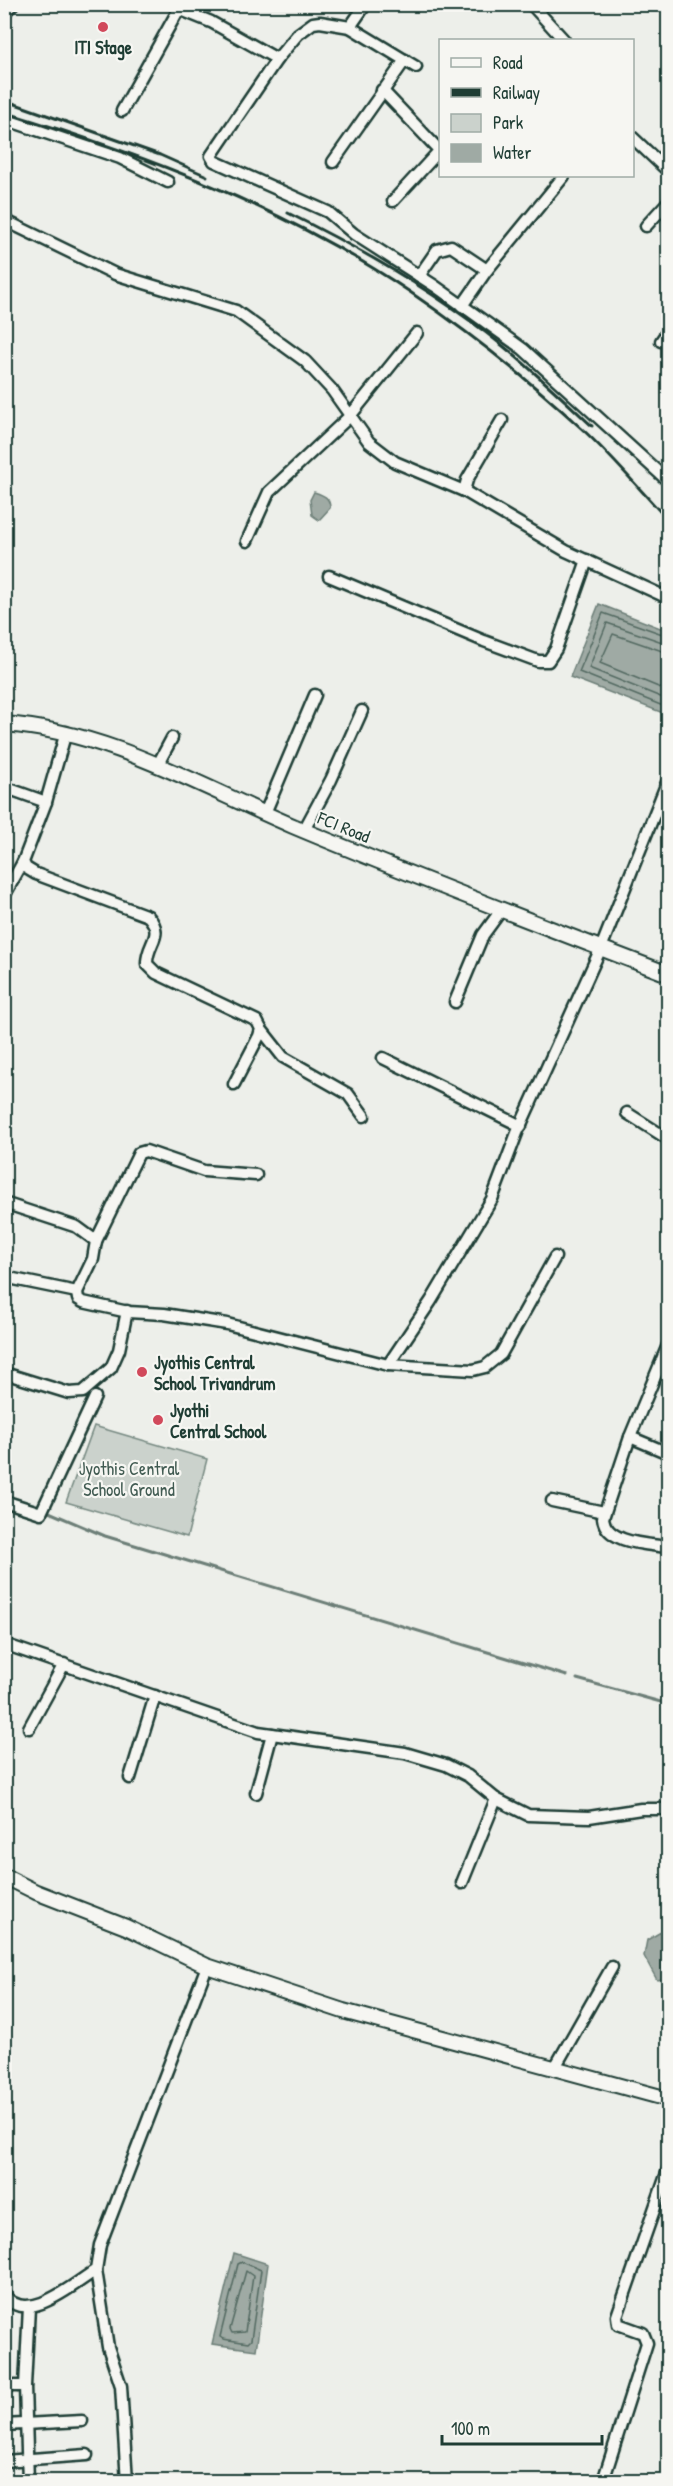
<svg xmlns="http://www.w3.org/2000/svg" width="673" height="2486" viewBox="0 0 673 2486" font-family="'Patrick Hand',sans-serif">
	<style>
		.green { fill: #cbd2cc; stroke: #758880; stroke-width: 1.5 }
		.water { fill: #9faaa4; stroke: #6c7e77; stroke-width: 1.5 }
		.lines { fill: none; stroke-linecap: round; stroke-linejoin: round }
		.shore { stroke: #526961; stroke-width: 1.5 }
		.stream { stroke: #6c7e77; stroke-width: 3 }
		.minor-casing { stroke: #1f3d34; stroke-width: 15 }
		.tertiary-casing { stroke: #1f3d34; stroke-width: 18 }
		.minor { stroke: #f6f6f2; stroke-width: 10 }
		.tertiary { stroke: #f6f6f2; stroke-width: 14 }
		.rail { stroke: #1f3d34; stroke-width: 3 }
		.poi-dot { fill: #d1495b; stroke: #f6f6f2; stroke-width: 2 }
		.labels { text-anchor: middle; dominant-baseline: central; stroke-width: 4.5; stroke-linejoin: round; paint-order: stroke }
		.poi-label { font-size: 18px; font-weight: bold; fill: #1f3d34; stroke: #f6f6f2; text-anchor: start }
		.street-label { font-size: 18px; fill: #1f3d34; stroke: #f6f6f2 }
		.park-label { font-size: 18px; fill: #415b52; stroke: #f6f6f2 }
	</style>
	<rect width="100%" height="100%" fill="#edefea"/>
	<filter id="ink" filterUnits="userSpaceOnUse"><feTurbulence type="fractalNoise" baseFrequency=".0167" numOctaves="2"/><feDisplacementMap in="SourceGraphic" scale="12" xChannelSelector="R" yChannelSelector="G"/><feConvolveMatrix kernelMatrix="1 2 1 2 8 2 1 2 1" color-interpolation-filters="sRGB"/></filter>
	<g filter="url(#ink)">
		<polygon class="green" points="94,1426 207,1459 187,1537 66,1502"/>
		<g class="water">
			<path d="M 314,492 C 323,495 330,497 330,508 L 319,520 L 312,515 L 310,500 Z"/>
			<polygon points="599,604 668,631 668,715 570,677"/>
			<polygon points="666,1929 668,1931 668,1978 657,1980 644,1956 647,1940"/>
			<polygon points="234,2253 268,2264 256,2350 212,2344"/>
		</g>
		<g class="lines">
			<g class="shore">
				<polyline points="668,636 603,613 579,672 668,708"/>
				<polyline points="668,644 607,623 589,668 668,700"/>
				<polyline points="668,653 613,634 600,663 668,691"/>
				<polygon points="242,2262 261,2270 251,2340 248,2343 223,2339 220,2337 238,2264"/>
				<polygon points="246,2271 253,2276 245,2332 232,2333 230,2329"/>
			</g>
			<g class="stream">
				<polyline points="49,1512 105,1536 567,1676"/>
				<polyline points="577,1679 668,1704"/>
			</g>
			<defs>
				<g id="minor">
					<polyline points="531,4 564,40"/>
					<polyline points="181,5 179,9 211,22 277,59"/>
					<polyline points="4,13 13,4"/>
					<polyline points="350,27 366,4"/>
					<polyline points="416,67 350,27 320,22 313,23 298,34 277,59 211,156 214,161 328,212 354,234 435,286 523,349 668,481"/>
					<polyline points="382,90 440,151"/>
					<polyline points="122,111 179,9"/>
					<polyline points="4,119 120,158 168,182"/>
					<polyline points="632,137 668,171"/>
					<polyline points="333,162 405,60"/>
					<polyline points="393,201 440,150"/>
					<polyline points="4,220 115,274 236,311 305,361 332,390 369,442 395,462 464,491"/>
					<polyline points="646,226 668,202"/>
					<polyline points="419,276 437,250 451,246 487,270"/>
					<polyline points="462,306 487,270 564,176"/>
					<polyline points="661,341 668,331"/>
					<polyline points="502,420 467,480 464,491 566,551 668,598"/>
					<polyline points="247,541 269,492 350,416 417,333"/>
					<polyline points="329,576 484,641 538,661 548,661 556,649 587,560"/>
					<path d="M 66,732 L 46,802 L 23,862 L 26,868 L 36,874 L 148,916 C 166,936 146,943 147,964 L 156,973 L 257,1021 L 261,1029 L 259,1036 L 234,1084"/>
					<polyline points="157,766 172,738"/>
					<polyline points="4,787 46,802"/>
					<polyline points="265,813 315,695"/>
					<polyline points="304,830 331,780 362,711"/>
					<polyline points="4,896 23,862"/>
					<polyline points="455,1002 483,935 502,909"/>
					<polyline points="261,1029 283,1057 348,1094 364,1116"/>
					<polyline points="383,1058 521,1126"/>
					<polyline points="627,1113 668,1139"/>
					<polyline points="4,1203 77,1227 96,1241 93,1259 77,1292 78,1299 83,1302 128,1312 164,1314 227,1324 388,1365 473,1370 485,1367 501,1354 555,1257"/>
					<polyline points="96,1241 139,1153 146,1151 204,1171 256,1175"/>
					<polyline points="4,1277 77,1292"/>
					<path d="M 668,1345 L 630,1437 L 603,1518 C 606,1544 649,1544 668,1547"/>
					<polyline points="388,1365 431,1301 492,1199 517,1133 601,948 668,780"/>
					<polyline points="4,1373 69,1393 83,1392 111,1368 119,1350 127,1311"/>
					<polyline points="630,1437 668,1453"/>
					<polyline points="4,1501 41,1513 95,1397"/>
					<polyline points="552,1501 604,1512"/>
					<polyline points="4,1644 258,1732 405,1753 446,1765 468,1776 496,1799 528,1815 589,1817 641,1809 668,1809"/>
					<polyline points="29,1728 64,1664"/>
					<polyline points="130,1778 155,1696"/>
					<polyline points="256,1793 272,1734"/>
					<polyline points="462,1883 496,1799"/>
					<polyline points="554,2069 612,1967"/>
					<polyline points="96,2270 108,2347 121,2386 127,2482"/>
					<path d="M 4,2294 C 25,2327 74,2284 96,2270 L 100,2245 L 207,1966"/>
					<polyline points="4,2386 25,2386"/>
					<polyline points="4,2425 82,2421"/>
					<polyline points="4,2461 87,2455"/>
					<polyline points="604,2478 647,2343 643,2333 618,2324 617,2316 668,2170"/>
					<polyline points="28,2482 25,2386 29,2307"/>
				</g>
				<g id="tertiary">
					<path d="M 4,724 C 108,731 199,786 293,826 C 417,878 543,926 668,974"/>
					<polyline points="4,1876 36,1892 126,1927 207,1966 343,2011 668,2099"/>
				</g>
			</defs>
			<use href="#minor" class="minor-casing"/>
			<use href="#tertiary" class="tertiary-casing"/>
			<use href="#minor" class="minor"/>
			<use href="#tertiary" class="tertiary"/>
			<g class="rail">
				<polyline points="4,100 160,155 207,176"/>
				<path d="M 4,112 C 145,155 288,209 410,292 C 470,333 528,379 581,428 C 612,456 640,490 668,520"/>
				<path d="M 288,213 C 361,249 440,295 503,346 C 534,371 563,399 592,426"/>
			</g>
		</g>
	</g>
	<g class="poi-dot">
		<circle cx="103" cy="27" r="6"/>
		<circle cx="142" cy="1372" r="6"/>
		<circle cx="158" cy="1420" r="6"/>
	</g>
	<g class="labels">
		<g class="poi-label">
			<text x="103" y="47" text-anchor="middle">ITI Stage</text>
			<text x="154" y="1362">Jyothis Central<tspan x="154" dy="21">School Trivandrum</tspan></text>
			<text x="170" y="1410">Jyothi<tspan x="170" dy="21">Central School</tspan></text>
		</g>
		<g class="street-label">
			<text transform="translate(344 827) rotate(22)">FCI Road</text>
		</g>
		<g class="park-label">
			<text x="129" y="1468">Jyothis Central<tspan x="129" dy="21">School Ground</tspan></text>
		</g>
	</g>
	<rect width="673" height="2486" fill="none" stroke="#f6f6f2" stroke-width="24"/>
	<rect x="12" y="12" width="649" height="2462" fill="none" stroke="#1f3d34" stroke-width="2" filter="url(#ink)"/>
	<rect x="439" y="39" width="195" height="138" fill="#f6f6f2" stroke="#a0aca6" stroke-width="1.5"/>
	<rect x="451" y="58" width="30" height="9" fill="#f6f6f2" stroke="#a0aca6" stroke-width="1.5"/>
	<text x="493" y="69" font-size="18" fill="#1f3d34">Road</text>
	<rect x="451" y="88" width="30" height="9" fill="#1f3d34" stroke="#a0aca6" stroke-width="1.5"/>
	<text x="493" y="99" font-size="18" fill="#1f3d34">Railway</text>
	<rect x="451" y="114" width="30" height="18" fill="#cbd2cc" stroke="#a0aca6" stroke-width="1.5"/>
	<text x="493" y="129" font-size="18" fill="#1f3d34">Park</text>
	<rect x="451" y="144" width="30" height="18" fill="#9faaa4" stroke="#a0aca6" stroke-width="1.5"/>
	<text x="493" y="159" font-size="18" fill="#1f3d34">Water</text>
	<path d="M442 2435v9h160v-9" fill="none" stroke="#1f3d34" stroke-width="3"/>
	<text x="451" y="2435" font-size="18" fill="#1f3d34" stroke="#f6f6f2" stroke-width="4.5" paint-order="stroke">100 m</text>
</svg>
